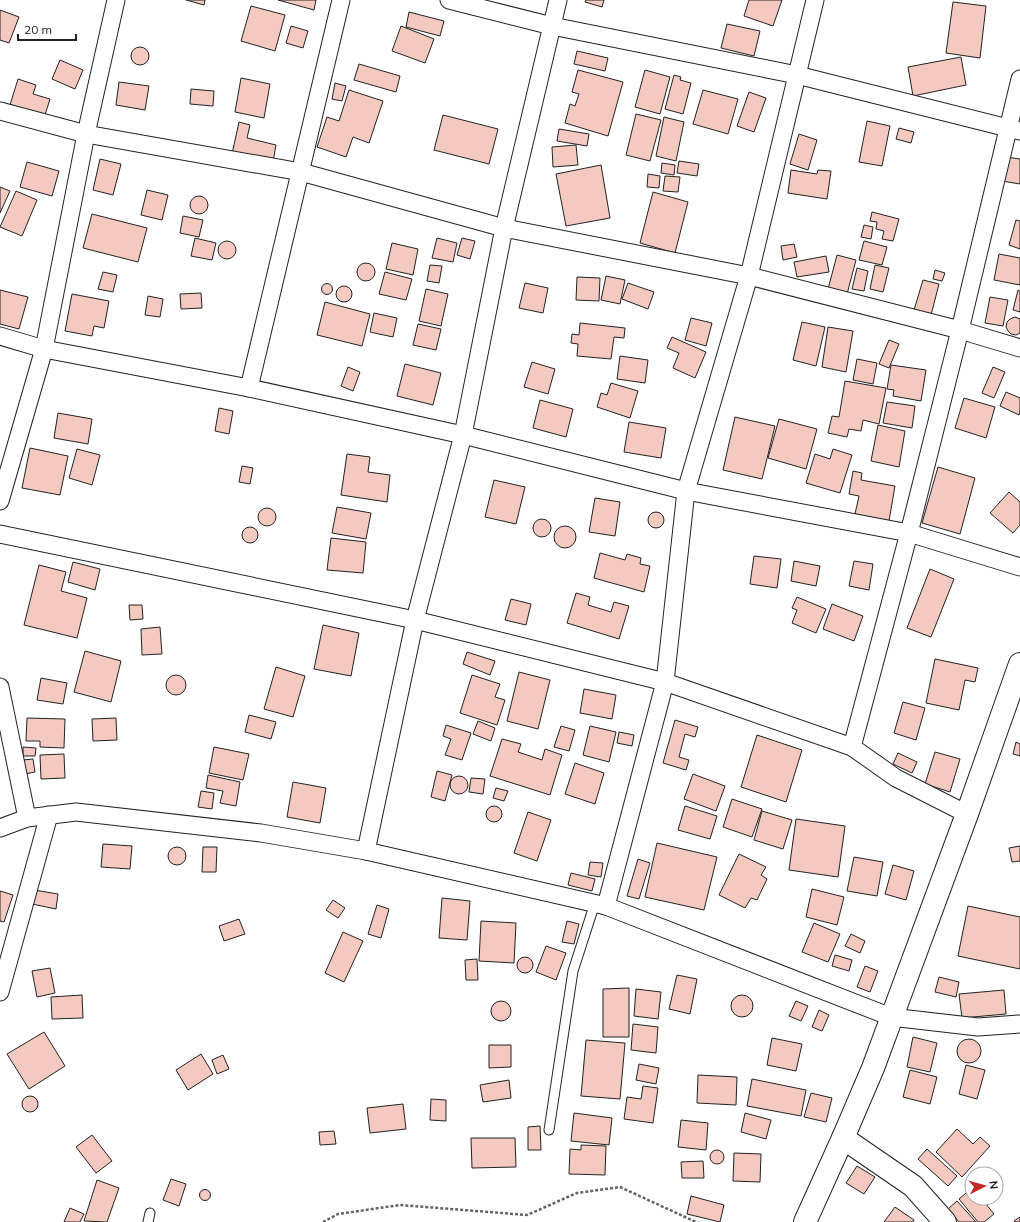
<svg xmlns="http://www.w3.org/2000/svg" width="1020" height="1222" viewBox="0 0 1020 1222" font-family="Mulish,sans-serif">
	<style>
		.building { fill: #f3c9c0; stroke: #222 }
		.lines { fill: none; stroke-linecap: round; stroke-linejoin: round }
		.lane-casing { stroke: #222; stroke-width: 11 }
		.street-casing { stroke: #222; stroke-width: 19 }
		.secondary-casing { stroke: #222; stroke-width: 24 }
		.primary-casing { stroke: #222; stroke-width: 24 }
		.path { stroke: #646464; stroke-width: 2.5; stroke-dasharray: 3 2; stroke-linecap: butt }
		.lane { stroke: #fff; stroke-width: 9 }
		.street { stroke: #fff; stroke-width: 17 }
		.secondary { stroke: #fff; stroke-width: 22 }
		.primary { stroke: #fff; stroke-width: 22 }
	</style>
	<rect width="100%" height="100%" fill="#fff"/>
	<g class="building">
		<polygon points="186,0 205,0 204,5"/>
		<polygon points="278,0 316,0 314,10"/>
		<polygon points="586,0 604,0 602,7 585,2"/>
		<polygon points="749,0 782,0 773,26 744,16"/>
		<polygon points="953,2 986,6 980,58 946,53"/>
		<polygon points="251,6 285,15 275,51 241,41"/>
		<polygon points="0,10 19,17 9,43 0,40"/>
		<polygon points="409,12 444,21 440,36 406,27"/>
		<polygon points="727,24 760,31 754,56 721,48"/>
		<polygon points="291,26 308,31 303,48 286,43"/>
		<polygon points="401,26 434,39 425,63 392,51"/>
		<circle cx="140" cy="56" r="9"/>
		<polygon points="577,51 608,58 605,71 574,64"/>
		<polygon points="961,57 966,85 913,96 908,67"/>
		<polygon points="60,60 83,70 75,89 52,79"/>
		<polygon points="359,64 400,76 396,92 354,80"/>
		<polygon points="578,70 623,82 608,136 565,123 570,104 575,106 579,94 572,92"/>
		<polygon points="645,70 670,77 660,114 635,107"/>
		<polygon points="674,75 681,77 680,80 691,83 683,114 665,109"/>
		<polygon points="241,78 270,84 264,118 235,112"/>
		<polygon points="18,79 36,85 33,94 50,99 44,118 9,108"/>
		<polygon points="119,82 149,86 145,110 116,105"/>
		<polygon points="335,83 346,86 342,101 332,99"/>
		<polygon points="191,89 214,91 213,106 190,104"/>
		<polygon points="349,90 383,101 369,143 353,137 346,157 317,147 327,117 339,121"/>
		<polygon points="703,90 738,99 728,134 693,124"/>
		<polygon points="749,92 766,98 754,132 737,126"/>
		<polygon points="636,114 661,120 650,161 626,155"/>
		<polygon points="443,115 498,129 489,164 434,150"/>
		<polygon points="664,117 684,122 676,161 656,156"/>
		<polygon points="867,121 890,126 882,166 859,162"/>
		<polygon points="239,122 250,125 247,138 276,145 273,162 232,154"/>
		<polygon points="899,128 914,132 911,143 896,139"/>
		<polygon points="559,129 589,134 587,146 557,141"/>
		<polygon points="799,134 817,140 808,170 790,164"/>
		<polygon points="576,145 578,165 553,167 552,147"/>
		<polygon points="1006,157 1020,159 1020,184 1002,181"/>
		<polygon points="100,159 121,164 113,195 93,190"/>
		<polygon points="679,161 699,164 697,176 677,173"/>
		<polygon points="27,162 59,171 52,196 20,187"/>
		<polygon points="662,163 675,165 674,175 661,173"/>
		<polygon points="601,165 610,218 566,226 556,174"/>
		<polygon points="791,170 817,174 818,170 831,171 827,199 788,193"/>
		<polygon points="648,174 660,176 659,188 647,187"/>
		<polygon points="665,176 680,177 678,192 663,191"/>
		<polygon points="0,187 10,191 0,213"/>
		<polygon points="147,190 168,195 162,220 141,215"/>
		<polygon points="16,191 37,200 22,236 0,227"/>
		<polygon points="653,192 688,202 675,253 640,243"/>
		<circle cx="199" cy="205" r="9"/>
		<polygon points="872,212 899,219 893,241 882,239 884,231 876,229 877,222 870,221"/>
		<polygon points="92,214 147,228 138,262 83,248"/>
		<polygon points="183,216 203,220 199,237 180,233"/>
		<polygon points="1016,220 1020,221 1020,249 1009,245"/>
		<polygon points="864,225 873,227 871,239 861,237"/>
		<polygon points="195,238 216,243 212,260 191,256"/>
		<polygon points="437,238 457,243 453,262 432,258"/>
		<polygon points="462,238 475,241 470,259 457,255"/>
		<circle cx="227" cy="250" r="9"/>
		<polygon points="864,241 887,247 882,265 859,260"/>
		<polygon points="392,243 418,249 413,275 386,269"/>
		<polygon points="794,244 797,257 783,260 781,246"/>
		<polygon points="999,254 1020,258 1020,285 994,280"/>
		<polygon points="837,255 856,260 846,298 827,293"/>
		<polygon points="826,256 829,272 797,277 794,262"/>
		<circle cx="366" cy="272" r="9"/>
		<polygon points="430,265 442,266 439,283 427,281"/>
		<polygon points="875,265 889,268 883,292 870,289"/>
		<polygon points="857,268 868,271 864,291 852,289"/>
		<polygon points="935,270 945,273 942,281 933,279"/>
		<polygon points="103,272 117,275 113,292 98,289"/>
		<polygon points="385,272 412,279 406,300 379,294"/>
		<polygon points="606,276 625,280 620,304 601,300"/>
		<polygon points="577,277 600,278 599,301 576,300"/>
		<polygon points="923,280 939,284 931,315 914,310"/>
		<polygon points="525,283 548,288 543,313 519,308"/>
		<polygon points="628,283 654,292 648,309 622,299"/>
		<circle cx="327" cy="289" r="5.5"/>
		<circle cx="344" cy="294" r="8"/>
		<polygon points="426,289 448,294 441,326 419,321"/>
		<polygon points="0,290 28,297 19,329 0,324"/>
		<polygon points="1018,290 1020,291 1020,312 1013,310"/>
		<polygon points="201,293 202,308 181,309 180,294"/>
		<polygon points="72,294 109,301 104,328 94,326 92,336 65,331"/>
		<polygon points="148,296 163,299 160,317 145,315"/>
		<polygon points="990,297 1008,300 1003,326 985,323"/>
		<polygon points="325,302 370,314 362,346 317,335"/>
		<polygon points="374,313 397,318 393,337 370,332"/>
		<polygon points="1015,317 1020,319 1020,333 1016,335 1011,334 1008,331 1006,327 1007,322 1010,319"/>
		<polygon points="691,318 712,323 706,346 685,340"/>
		<polygon points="802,322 825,327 816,366 793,360"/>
		<polygon points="580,323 625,328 624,338 614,337 611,359 577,356 578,344 571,343 572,334 579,335"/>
		<polygon points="418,324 441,329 436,350 413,345"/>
		<polygon points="828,327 853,331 846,372 822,367"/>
		<polygon points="672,337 706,352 695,378 673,368 679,353 667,348"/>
		<polygon points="889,340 899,344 889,368 879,364"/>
		<polygon points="620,356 648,360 645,383 617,379"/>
		<polygon points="857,359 877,363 873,384 853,380"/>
		<polygon points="532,362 555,369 548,394 524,387"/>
		<polygon points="405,364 441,373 433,405 397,396"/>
		<polygon points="891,365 926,370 921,401 893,396 894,390 887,389"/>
		<polygon points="348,367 360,372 353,391 341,386"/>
		<polygon points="993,367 1005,372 994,398 982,393"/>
		<polygon points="845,381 886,388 879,424 863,420 861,431 849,429 847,437 828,433 832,416 839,417"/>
		<polygon points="611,383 638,391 630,418 597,407 601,393 607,395"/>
		<polygon points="1006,392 1020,398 1020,411 1019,415 1000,406"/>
		<polygon points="964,398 995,407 986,438 955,428"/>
		<polygon points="540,400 573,409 566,437 533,428"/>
		<polygon points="887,402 915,406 912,428 883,423"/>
		<polygon points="219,408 233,411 229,434 215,431"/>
		<polygon points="58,413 92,419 88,444 54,438"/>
		<polygon points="735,417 775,426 762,479 723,470"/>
		<polygon points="779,419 817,429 806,469 768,458"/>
		<polygon points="629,422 666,428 661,458 624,452"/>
		<polygon points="878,425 905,431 899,467 871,461"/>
		<polygon points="30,448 68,456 60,495 22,488"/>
		<polygon points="77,449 100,455 92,485 69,478"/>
		<polygon points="833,449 852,455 840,493 806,483 815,454 830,459"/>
		<polygon points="347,454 370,457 368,472 390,475 387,502 341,495"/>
		<polygon points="242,466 253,468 250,484 239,482"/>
		<polygon points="938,467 975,478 960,534 922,523"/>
		<polygon points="853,471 862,473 861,480 895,486 889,521 855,514 859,496 849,494"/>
		<polygon points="494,480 525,487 516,524 485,517"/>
		<polygon points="1009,492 1020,502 1020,525 1013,533 990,513"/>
		<polygon points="595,498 620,502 615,536 589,532"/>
		<polygon points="337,507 371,513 366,539 332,533"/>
		<circle cx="267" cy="517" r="9"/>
		<circle cx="656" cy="520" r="8"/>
		<circle cx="542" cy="528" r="9"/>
		<circle cx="565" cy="537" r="11"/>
		<circle cx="250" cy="535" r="8"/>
		<polygon points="331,538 366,542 363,573 327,570"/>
		<polygon points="600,553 625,560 627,554 641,558 640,564 650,566 644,592 594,578"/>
		<polygon points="754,556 781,559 777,588 750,584"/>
		<polygon points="794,561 820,566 816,586 791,581"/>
		<polygon points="854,561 873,564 869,590 849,586"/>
		<polygon points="73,562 100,569 95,590 68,582"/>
		<polygon points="39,565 66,572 61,591 87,598 77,638 24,625"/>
		<polygon points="930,569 954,579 931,637 907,628"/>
		<polygon points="576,593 590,597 588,605 611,612 614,602 629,606 619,639 567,623"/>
		<polygon points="797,597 826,609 816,633 792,623 797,610 792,608"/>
		<polygon points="511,599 531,604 526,625 505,620"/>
		<polygon points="832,604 863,616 854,641 823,629"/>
		<polygon points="129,605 142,605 143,619 130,620"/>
		<polygon points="323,625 359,633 351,676 314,669"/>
		<polygon points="160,627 162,654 142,655 141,629"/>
		<polygon points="85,651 121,661 111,702 74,692"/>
		<polygon points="467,652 495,661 490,675 463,664"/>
		<polygon points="935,659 978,668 975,682 965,680 959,710 926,703"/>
		<polygon points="276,667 305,676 293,717 264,709"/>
		<polygon points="519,672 550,680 538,729 507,721"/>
		<polygon points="472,675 500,684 495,697 505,700 497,725 460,713"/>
		<circle cx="176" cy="685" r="10"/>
		<polygon points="41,678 67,683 63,704 37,700"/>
		<polygon points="584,689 616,695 612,719 580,713"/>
		<polygon points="903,702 925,708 916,740 894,733"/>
		<polygon points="249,715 276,722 271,739 245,732"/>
		<polygon points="27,718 65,719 64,748 40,747 40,741 26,741"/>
		<polygon points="116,718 117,740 93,741 92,719"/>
		<polygon points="675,720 698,727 695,737 685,734 679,757 689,760 686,770 663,763"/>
		<polygon points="478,721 495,728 491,741 473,734"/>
		<polygon points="446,725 471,733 462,760 445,755 451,739 443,736"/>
		<polygon points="561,726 575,730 569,751 554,747"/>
		<polygon points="590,726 616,732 609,762 583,755"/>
		<polygon points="619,732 634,735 632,746 617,743"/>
		<polygon points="757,735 802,750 786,802 741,787"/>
		<polygon points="502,739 521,744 518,752 542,760 545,749 562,755 550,795 490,776"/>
		<polygon points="1016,742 1020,744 1020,756 1013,754"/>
		<polygon points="23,747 36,748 35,756 23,756"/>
		<polygon points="214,747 249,754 243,780 209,773"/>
		<polygon points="935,752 960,759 950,792 925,784"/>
		<polygon points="898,753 917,762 912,773 893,764"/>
		<polygon points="64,754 65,778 41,779 40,755"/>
		<polygon points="33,759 35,772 25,774 23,760"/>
		<polygon points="575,763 604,773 595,804 565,794"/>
		<polygon points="437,771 452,775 445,801 431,797"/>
		<polygon points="693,774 725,786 716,811 684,799"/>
		<polygon points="208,775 240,782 236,806 220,803 223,791 206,788"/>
		<circle cx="459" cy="785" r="9"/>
		<polygon points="471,778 485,779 483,794 469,792"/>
		<polygon points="293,782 326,788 320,823 287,817"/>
		<polygon points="496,788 508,791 504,801 493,798"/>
		<polygon points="201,791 214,793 212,809 198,807"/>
		<polygon points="732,799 762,809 752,837 723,827"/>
		<polygon points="685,806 717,816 710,839 678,830"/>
		<circle cx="494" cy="814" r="8"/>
		<polygon points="762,811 792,820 783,849 754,840"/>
		<polygon points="528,812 551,820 537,861 514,853"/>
		<polygon points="796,819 845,826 838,877 789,870"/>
		<polygon points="657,843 717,857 704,910 645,897"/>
		<polygon points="103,844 132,846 130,869 101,867"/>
		<polygon points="1020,846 1020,861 1012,862 1009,848"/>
		<circle cx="177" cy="856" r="9"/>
		<polygon points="203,847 217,847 216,872 202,872"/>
		<polygon points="739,854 766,867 761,875 767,879 757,900 751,898 745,908 719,895"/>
		<polygon points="854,857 883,862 877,896 847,891"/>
		<polygon points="638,859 650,863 639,899 627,896"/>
		<polygon points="590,862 603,863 601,877 588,875"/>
		<polygon points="893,865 914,871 906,900 885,894"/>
		<polygon points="571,873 595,879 592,891 568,885"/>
		<polygon points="812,889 844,897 837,925 806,917"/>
		<polygon points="34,890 58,894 56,909 32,904"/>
		<polygon points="0,891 13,895 4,922 0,921"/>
		<polygon points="442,898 470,901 467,940 439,938"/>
		<polygon points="333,900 345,908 338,918 326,910"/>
		<polygon points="377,905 389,909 381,938 368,934"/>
		<polygon points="968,906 1020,917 1020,969 958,956"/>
		<polygon points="239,919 245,934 224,941 219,926"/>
		<polygon points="481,921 516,923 514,963 479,961"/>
		<polygon points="567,921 579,924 574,944 562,942"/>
		<polygon points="814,923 840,934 828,962 802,952"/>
		<polygon points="343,932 363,941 344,982 325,973"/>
		<polygon points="851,934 865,941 860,953 845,946"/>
		<polygon points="546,946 566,953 556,980 536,972"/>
		<polygon points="835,955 852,960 849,971 832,966"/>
		<circle cx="525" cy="965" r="8"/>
		<polygon points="477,959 478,980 466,980 465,960"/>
		<polygon points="865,966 878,971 870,992 857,987"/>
		<polygon points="50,968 55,993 37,997 32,971"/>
		<polygon points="677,975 697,979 690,1014 669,1009"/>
		<polygon points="939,977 959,982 956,997 935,992"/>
		<polygon points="629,988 629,1037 603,1037 603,989"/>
		<polygon points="636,989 661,992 658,1019 634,1016"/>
		<polygon points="1004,990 1006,1014 962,1018 959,994"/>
		<polygon points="82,995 83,1018 52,1019 51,997"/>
		<circle cx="742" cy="1006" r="11"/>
		<polygon points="796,1001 808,1006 801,1021 789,1016"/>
		<circle cx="501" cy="1011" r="10"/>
		<polygon points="819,1010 829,1015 822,1031 812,1027"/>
		<polygon points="633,1024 658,1027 656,1053 631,1050"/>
		<polygon points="44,1032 65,1066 29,1089 7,1054"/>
		<polygon points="913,1037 937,1043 930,1072 907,1067"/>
		<polygon points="772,1038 802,1044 796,1071 767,1065"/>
		<circle cx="969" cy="1051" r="12"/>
		<polygon points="586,1040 625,1043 620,1099 581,1096"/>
		<polygon points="489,1045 511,1045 511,1067 489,1068"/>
		<polygon points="201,1054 213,1074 188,1090 176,1070"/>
		<polygon points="223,1055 229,1069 217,1074 212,1060"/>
		<polygon points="639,1064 659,1068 656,1084 636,1080"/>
		<polygon points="966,1065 985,1070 977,1099 959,1094"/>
		<polygon points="910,1070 937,1077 930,1104 903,1097"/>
		<polygon points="698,1075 737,1077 736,1105 697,1103"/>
		<polygon points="752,1079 806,1090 801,1116 747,1106"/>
		<polygon points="509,1080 511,1098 483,1102 480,1085"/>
		<polygon points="643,1086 658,1088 653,1123 624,1119 627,1097 641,1099"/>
		<polygon points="811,1093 832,1098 826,1122 804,1117"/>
		<circle cx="30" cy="1104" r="8"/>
		<polygon points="431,1099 446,1100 446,1121 430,1120"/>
		<polygon points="403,1104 406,1129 370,1133 367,1108"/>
		<polygon points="574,1113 612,1118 609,1145 571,1141"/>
		<polygon points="745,1113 771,1120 766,1139 741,1132"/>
		<polygon points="681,1120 708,1123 706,1150 678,1147"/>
		<polygon points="540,1126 541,1150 528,1150 528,1127"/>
		<polygon points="957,1129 973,1144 980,1137 990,1146 962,1177 936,1152"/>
		<polygon points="334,1131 336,1144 320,1145 319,1132"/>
		<polygon points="92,1135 112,1161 96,1173 76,1147"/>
		<polygon points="471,1138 515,1138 516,1167 472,1168"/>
		<polygon points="581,1145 606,1146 605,1175 569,1174 570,1149 581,1150"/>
		<polygon points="927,1149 957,1176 948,1186 918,1159"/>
		<circle cx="717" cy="1157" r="7"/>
		<polygon points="734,1153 761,1154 760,1182 733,1181"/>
		<polygon points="703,1161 704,1178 682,1178 681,1162"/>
		<polygon points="857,1166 875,1177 864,1194 846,1183"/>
		<polygon points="171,1179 186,1184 179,1206 163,1200"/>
		<polygon points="97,1180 119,1188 107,1222 84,1221"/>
		<polygon points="972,1188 972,1198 981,1198 994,1214 984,1222 978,1222 959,1199"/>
		<circle cx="205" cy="1195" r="5.5"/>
		<polygon points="691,1196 724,1205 720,1222 687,1214"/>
		<polygon points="957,1201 976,1222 959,1222 948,1209"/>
		<polygon points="895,1207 914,1220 913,1222 884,1222"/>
		<polygon points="70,1208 84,1214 80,1222 64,1222"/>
		<polygon points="1020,1217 1020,1222 1015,1222 1014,1221"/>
	</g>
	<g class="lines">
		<defs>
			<g id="lane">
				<polyline points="549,1130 573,971 595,903"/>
				<polyline points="148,1222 150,1213"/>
			</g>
			<g id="street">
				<polyline points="449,0 552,26 797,75 1020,131"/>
				<polyline points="0,111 86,134 301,172 504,228 749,276 960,330 1020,348"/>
				<polyline points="0,336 44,349 249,388 463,435 686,491 909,533 1020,567"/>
				<polyline points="249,388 341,0"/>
				<polyline points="0,501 44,349 86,134 116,0"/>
				<polyline points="0,534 415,620 665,682 852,747 896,778 967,814"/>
				<polyline points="0,687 27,818"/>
				<polyline points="852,747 909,533 960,330 1020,79"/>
				<polyline points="0,828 27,818 76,812 261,833 366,851 606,906 891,1017 978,1027 1020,1024"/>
				<polyline points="366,851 415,620 463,435 504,228 558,0"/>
				<polyline points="606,906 665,682 686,491 749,276 815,0"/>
				<polyline points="0,992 49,815"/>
			</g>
			<polyline id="secondary" points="843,1138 913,1186 945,1222"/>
			<polyline id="primary" points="805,1222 843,1138 873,1068 967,814 1020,664"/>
		</defs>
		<use href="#lane" class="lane-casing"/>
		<use href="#street" class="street-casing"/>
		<use href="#secondary" class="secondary-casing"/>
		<use href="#primary" class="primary-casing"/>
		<polyline class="path" points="323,1222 338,1214 400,1205 527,1215 577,1193 620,1187 696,1222"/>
		<use href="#lane" class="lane"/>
		<use href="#street" class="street"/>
		<use href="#secondary" class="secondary"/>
		<use href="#primary" class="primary"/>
	</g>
	<g transform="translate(984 1186) rotate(84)"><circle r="19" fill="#ffffff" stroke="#a7a7a7"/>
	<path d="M0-3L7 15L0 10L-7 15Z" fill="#c62828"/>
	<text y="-6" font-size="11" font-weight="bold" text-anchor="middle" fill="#222222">N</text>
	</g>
	<path d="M18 34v6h58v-6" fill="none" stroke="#222222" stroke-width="2"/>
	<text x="24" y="34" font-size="12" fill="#222222" stroke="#ffffff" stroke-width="3" paint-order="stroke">20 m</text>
</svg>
